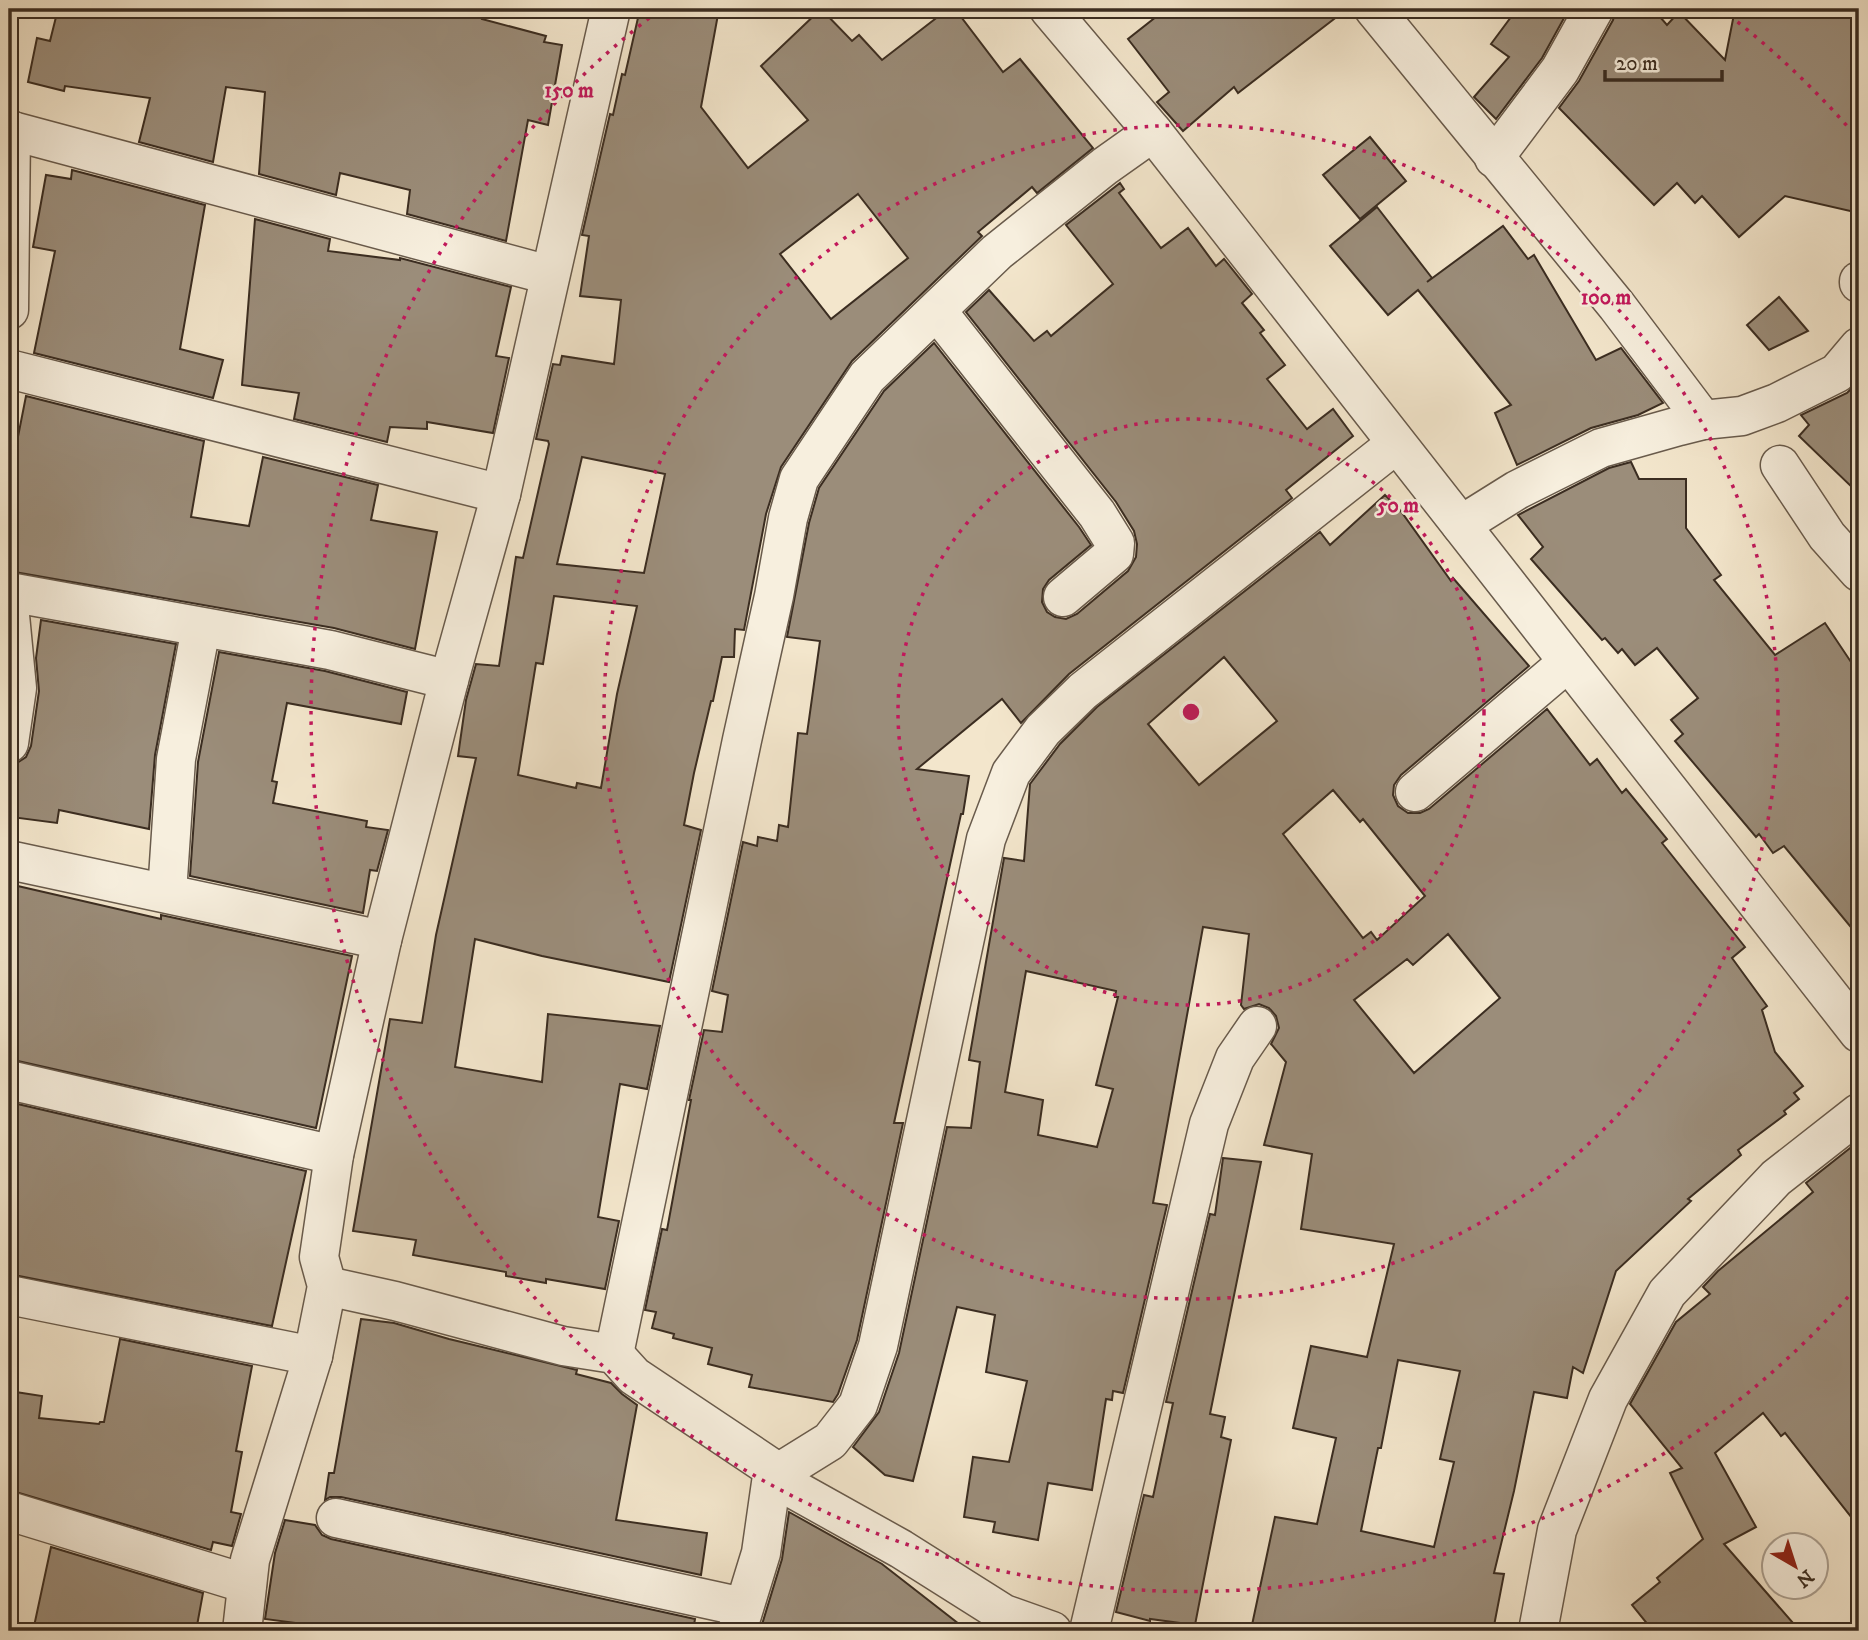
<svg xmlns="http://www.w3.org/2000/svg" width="1868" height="1640" viewBox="0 0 1868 1640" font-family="'IM FELL DW Pica',serif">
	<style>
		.building { fill: #9b8d7a; stroke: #3b2d21; stroke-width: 2; fill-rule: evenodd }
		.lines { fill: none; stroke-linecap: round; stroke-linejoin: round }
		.minor-casing { stroke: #695b4c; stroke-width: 41 }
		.minor { stroke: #f7efde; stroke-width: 38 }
		.ring { fill: none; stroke: #c2185b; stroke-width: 3.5; stroke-dasharray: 3.5 7 }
		.centre { fill: #c2185b; stroke: #f7efde; stroke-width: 3.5 }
		.ring-label { font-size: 21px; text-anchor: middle; font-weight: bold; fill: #c2185b; stroke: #f7efde; stroke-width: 5; stroke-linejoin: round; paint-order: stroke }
	</style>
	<rect width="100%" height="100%" fill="#f3e6cc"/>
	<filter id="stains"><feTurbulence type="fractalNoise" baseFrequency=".00286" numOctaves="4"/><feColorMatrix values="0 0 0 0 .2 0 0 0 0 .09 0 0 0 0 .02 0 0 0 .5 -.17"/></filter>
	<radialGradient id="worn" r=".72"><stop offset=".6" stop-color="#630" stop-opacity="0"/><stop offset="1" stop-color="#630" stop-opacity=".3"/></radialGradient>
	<g class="building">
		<polygon points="58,9 403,9 441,16 443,9 484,9 482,19 546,36 544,42 562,45 548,125 528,120 506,241 407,214 410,190 340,173 336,195 259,174 265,92 226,87 213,162 139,142 150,98 65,86 64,91 28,82 37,38 50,41"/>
		<path d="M 640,9 L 719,9 L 701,107 L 748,168 L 808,120 L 761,66 L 821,9 L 852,41 L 859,35 L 882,60 L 948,9 L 955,9 L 1003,72 L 1020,59 L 1093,148 L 1037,193 L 1032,187 L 978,232 L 982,236 L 852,361 L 781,467 L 766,514 L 744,630 L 735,629 L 734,657 L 722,657 L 713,701 L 711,701 L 694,773 L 684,825 L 701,830 L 669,982 L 542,956 L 475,939 L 455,1067 L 542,1082 L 548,1014 L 660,1026 L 647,1089 L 620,1084 L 598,1217 L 619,1221 L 605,1289 L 546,1279 L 546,1283 L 506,1276 L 506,1272 L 413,1255 L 416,1240 L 353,1231 L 390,1019 L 422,1023 L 436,935 L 476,758 L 458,756 L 466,700 L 476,664 L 499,666 L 516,557 L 523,558 L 549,444 L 548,441 L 536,439 L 553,364 L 560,365 L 562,356 L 614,364 L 621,300 L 580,296 L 589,236 L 582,235 L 610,114 L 613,115 L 622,74 L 625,75 ZM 858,194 L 908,258 L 831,319 L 780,254 ZM 582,457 L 665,474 L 644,573 L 557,564 ZM 554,596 L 637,606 L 617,694 L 601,788 L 577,783 L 576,788 L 518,775 L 536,663 L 543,664 Z"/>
		<polygon points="1166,9 1347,9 1238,93 1234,87 1183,131 1157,102 1169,92 1128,39"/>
		<polygon points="1517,9 1569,9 1542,58 1496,119 1474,97 1509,57 1491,44"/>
		<polygon points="1616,9 1653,9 1667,25 1679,12 1725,60 1735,9 1859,9 1859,213 1785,196 1739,237 1702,196 1695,203 1677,183 1654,205 1559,108 1579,81 1613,20"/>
		<polygon points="1370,137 1406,181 1360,219 1323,175"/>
		<polygon points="72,170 205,205 180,349 223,360 213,398 34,353 55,251 33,247 46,175 71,179"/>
		<polygon points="1120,183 1124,189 1119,193 1161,248 1188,228 1216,266 1224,259 1252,294 1242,303 1264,330 1260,333 1285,365 1267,379 1307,429 1333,409 1353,436 1286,490 1292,498 1069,674 1021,723 1002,699 917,769 969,776 963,814 961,814 894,1123 903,1123 857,1340 838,1394 833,1402 749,1387 752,1375 708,1364 712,1348 673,1338 674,1334 652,1328 656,1312 645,1310 662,1229 667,1230 691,1100 689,1100 704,1030 722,1032 728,995 712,991 743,842 757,846 758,837 777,841 779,825 788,827 798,733 807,734 820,641 787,637 809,523 819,488 884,391 934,343 1079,527 1091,545 1049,580 1043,589 1042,602 1047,612 1055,617 1066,619 1077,614 1128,571 1136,557 1137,544 1134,531 1116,502 966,312 989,290 1034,341 1047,331 1051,336 1113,284 1066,225"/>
		<polygon points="1377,207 1432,278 1427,282 1503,226 1528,259 1534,255 1596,360 1621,348 1663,403 1638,415 1591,428 1517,465 1495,413 1511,405 1418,290 1388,315 1330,246"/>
		<polygon points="255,219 330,239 328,251 400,260 400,258 511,287 496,356 509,358 493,433 427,422 427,429 390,427 387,442 294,419 299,393 242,385"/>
		<polygon points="1779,297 1808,331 1769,350 1747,325"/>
		<polygon points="1856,384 1859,387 1859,494 1799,436 1809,425 1801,415 1847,393"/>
		<polygon points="26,396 204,441 191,517 249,526 263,457 378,485 371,520 437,532 415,649 334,628 9,571 9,446 16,447"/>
		<polygon points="1631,462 1639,479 1686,479 1686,528 1721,575 1714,580 1775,655 1825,623 1859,674 1859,937 1784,846 1773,853 1759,834 1756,837 1675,741 1683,734 1671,720 1698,698 1657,648 1635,665 1622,649 1618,653 1605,638 1602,640 1531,559 1543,547 1518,515 1609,468"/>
		<path d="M 1385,495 L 1400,510 L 1451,581 L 1453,578 L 1529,666 L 1401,775 L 1394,785 L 1393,795 L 1398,806 L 1408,813 L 1420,813 L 1429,809 L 1547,709 L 1590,765 L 1597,759 L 1622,793 L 1626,789 L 1667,839 L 1662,843 L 1745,947 L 1732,958 L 1767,1006 L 1762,1010 L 1775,1052 L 1803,1086 L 1794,1093 L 1799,1099 L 1784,1111 L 1786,1114 L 1738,1150 L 1741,1155 L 1688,1199 L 1691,1201 L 1616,1271 L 1583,1373 L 1573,1367 L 1567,1398 L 1534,1392 L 1514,1491 L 1494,1573 L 1504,1574 L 1493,1631 L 1282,1631 L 1252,1625 L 1275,1517 L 1317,1524 L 1336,1438 L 1293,1428 L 1311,1346 L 1367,1357 L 1394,1244 L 1301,1229 L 1312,1154 L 1264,1145 L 1286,1062 L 1271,1044 L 1279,1028 L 1276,1016 L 1269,1008 L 1259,1004 L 1244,1009 L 1241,1005 L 1249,934 L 1203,927 L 1153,1203 L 1167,1205 L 1123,1393 L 1113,1391 L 1112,1400 L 1106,1399 L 1092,1490 L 1048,1483 L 1038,1540 L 993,1532 L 995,1522 L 964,1517 L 973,1457 L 1009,1462 L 1027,1381 L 986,1372 L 995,1315 L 957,1307 L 913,1481 L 885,1475 L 853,1447 L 879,1412 L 899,1353 L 947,1127 L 971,1128 L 980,1062 L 969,1060 L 1004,858 L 1024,861 L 1030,784 L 1060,744 L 1097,707 L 1320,532 L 1330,545 ZM 1224,657 L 1277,721 L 1199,785 L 1148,724 ZM 1333,790 L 1360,822 L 1363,819 L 1425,896 L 1377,940 L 1371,932 L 1363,938 L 1283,834 ZM 1448,934 L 1500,998 L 1414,1073 L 1354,1000 L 1407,959 L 1413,965 ZM 1026,971 L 1116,991 L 1115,997 L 1118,997 L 1096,1085 L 1113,1089 L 1097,1147 L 1038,1135 L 1043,1100 L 1005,1092 ZM 1398,1360 L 1460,1371 L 1440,1459 L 1454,1462 L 1434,1547 L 1361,1531 L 1378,1448 L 1381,1448 Z"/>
		<polygon points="41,620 176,644 155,755 149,829 59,810 57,823 11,817 17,763 26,757 31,746 39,691 36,658"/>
		<polygon points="219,652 325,671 407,692 401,724 287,703 272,781 277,782 273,803 367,821 366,827 388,830 377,871 370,870 363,913 190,876 198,762"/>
		<polygon points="9,884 161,919 161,915 352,956 316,1128 9,1059"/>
		<polygon points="9,1102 306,1171 272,1326 9,1274"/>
		<polygon points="1859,1141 1859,1527 1785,1433 1781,1436 1763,1413 1715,1453 1756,1527 1724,1544 1800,1631 1653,1631 1632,1605 1660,1582 1657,1578 1703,1539 1670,1473 1682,1468 1630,1404 1676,1322 1710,1294 1703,1287 1718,1271 1813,1192 1806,1183"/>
		<polygon points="1223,1158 1261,1162 1210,1414 1225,1417 1221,1437 1231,1440 1195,1625 1150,1619 1150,1621 1116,1612 1144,1495 1153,1497 1173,1403 1166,1402 1210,1214 1215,1215"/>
		<polygon points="361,1319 394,1323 449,1339 577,1370 576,1374 611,1383 622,1394 637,1405 616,1520 707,1533 701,1575 341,1497 330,1497 325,1500 329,1473 334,1473"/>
		<polygon points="120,1339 252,1366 236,1451 242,1452 231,1512 241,1514 232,1546 213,1542 211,1550 9,1490 9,1391 42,1396 39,1418 99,1424 100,1422 104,1422"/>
		<polygon points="789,1512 882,1564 968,1631 760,1631 782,1559"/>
		<polygon points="285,1520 315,1525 322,1535 331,1539 695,1619 693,1631 303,1631 304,1624 265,1619 275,1553"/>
		<polygon points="51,1547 203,1593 196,1631 33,1631"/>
	</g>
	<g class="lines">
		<defs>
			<g id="minor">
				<polyline points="1049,9 1153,132 1859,1033"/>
				<polyline points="1374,9 1617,306 1703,420"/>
				<polyline points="9,130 549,275"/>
				<polyline points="1494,158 1560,70 1594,9"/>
				<polyline points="1859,281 1859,283"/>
				<polyline points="9,310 11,130"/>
				<polyline points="937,311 1097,514 1115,543 1114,554 1063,597"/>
				<polyline points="9,369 501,494"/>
				<polyline points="1780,465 1827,536 1859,572"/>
				<polyline points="1461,525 1517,490 1601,448 1679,426 1703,420 1742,416 1777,403 1837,373 1859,347"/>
				<polyline points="9,592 330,650 449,680"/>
				<polyline points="9,605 17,688 9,743"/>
				<polyline points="1415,792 1568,662"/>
				<polyline points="9,860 382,940"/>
				<polyline points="167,893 176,759 201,628"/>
				<polyline points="9,1080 334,1155"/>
				<polyline points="327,1286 395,1301 563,1346 614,1354 634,1376 773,1469 761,1553 737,1631"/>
				<polyline points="9,1295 313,1356"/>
				<polyline points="614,1354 742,740 774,596 788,518 799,479 867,377 997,252 1105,166 1153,132"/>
				<polyline points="772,1477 830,1441 858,1405 878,1346 986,839 1011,773 1043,730 1083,691 1396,444"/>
				<polyline points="772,1477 901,1549 1004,1614 1052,1631"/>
				<polyline points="9,1511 247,1584"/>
				<polyline points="336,1518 743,1607"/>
				<polyline points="242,1631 250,1560 313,1356 327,1286 319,1257 334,1155 382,940 449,680 501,494 611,9"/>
				<polyline points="1089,1631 1209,1124 1235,1058 1257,1026"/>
				<polyline points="1538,1631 1557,1530 1608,1399 1667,1293 1776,1178 1859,1113"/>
			</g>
		</defs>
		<use href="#minor" class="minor-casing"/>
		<use href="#minor" class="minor"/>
	</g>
	<g class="ring">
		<circle cx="1191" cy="712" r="293"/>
		<circle cx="1191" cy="712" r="587"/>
		<path d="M1855 1289A880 880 0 1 1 661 9M1721 9A880 880 0 0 1 1855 135"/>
	</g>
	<circle cx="1191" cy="712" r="10" class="centre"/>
	<g class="ring-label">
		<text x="569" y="97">150 m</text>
		<text x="1606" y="304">100 m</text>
		<text x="1398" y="512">50 m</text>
	</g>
	<rect width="1868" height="1640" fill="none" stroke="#f3e6cc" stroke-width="35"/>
	<rect x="10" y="10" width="1847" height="1619" fill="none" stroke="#3b2d21" stroke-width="3.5"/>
	<rect x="18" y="18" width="1833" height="1605" fill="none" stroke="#3b2d21" stroke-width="2"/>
	<g transform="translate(1795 1566) rotate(141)"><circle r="33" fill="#f7efde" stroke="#aca192" stroke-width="2"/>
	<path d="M0-5L12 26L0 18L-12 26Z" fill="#8f2418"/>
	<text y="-10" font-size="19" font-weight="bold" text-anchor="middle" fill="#3b2d21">N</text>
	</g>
	<path d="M1605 70v10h117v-10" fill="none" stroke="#3b2d21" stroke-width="3.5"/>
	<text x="1616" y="70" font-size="21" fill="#3b2d21" stroke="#f7efde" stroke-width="5" paint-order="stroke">20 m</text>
	<rect width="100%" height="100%" filter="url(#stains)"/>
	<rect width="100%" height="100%" fill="url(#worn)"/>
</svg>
